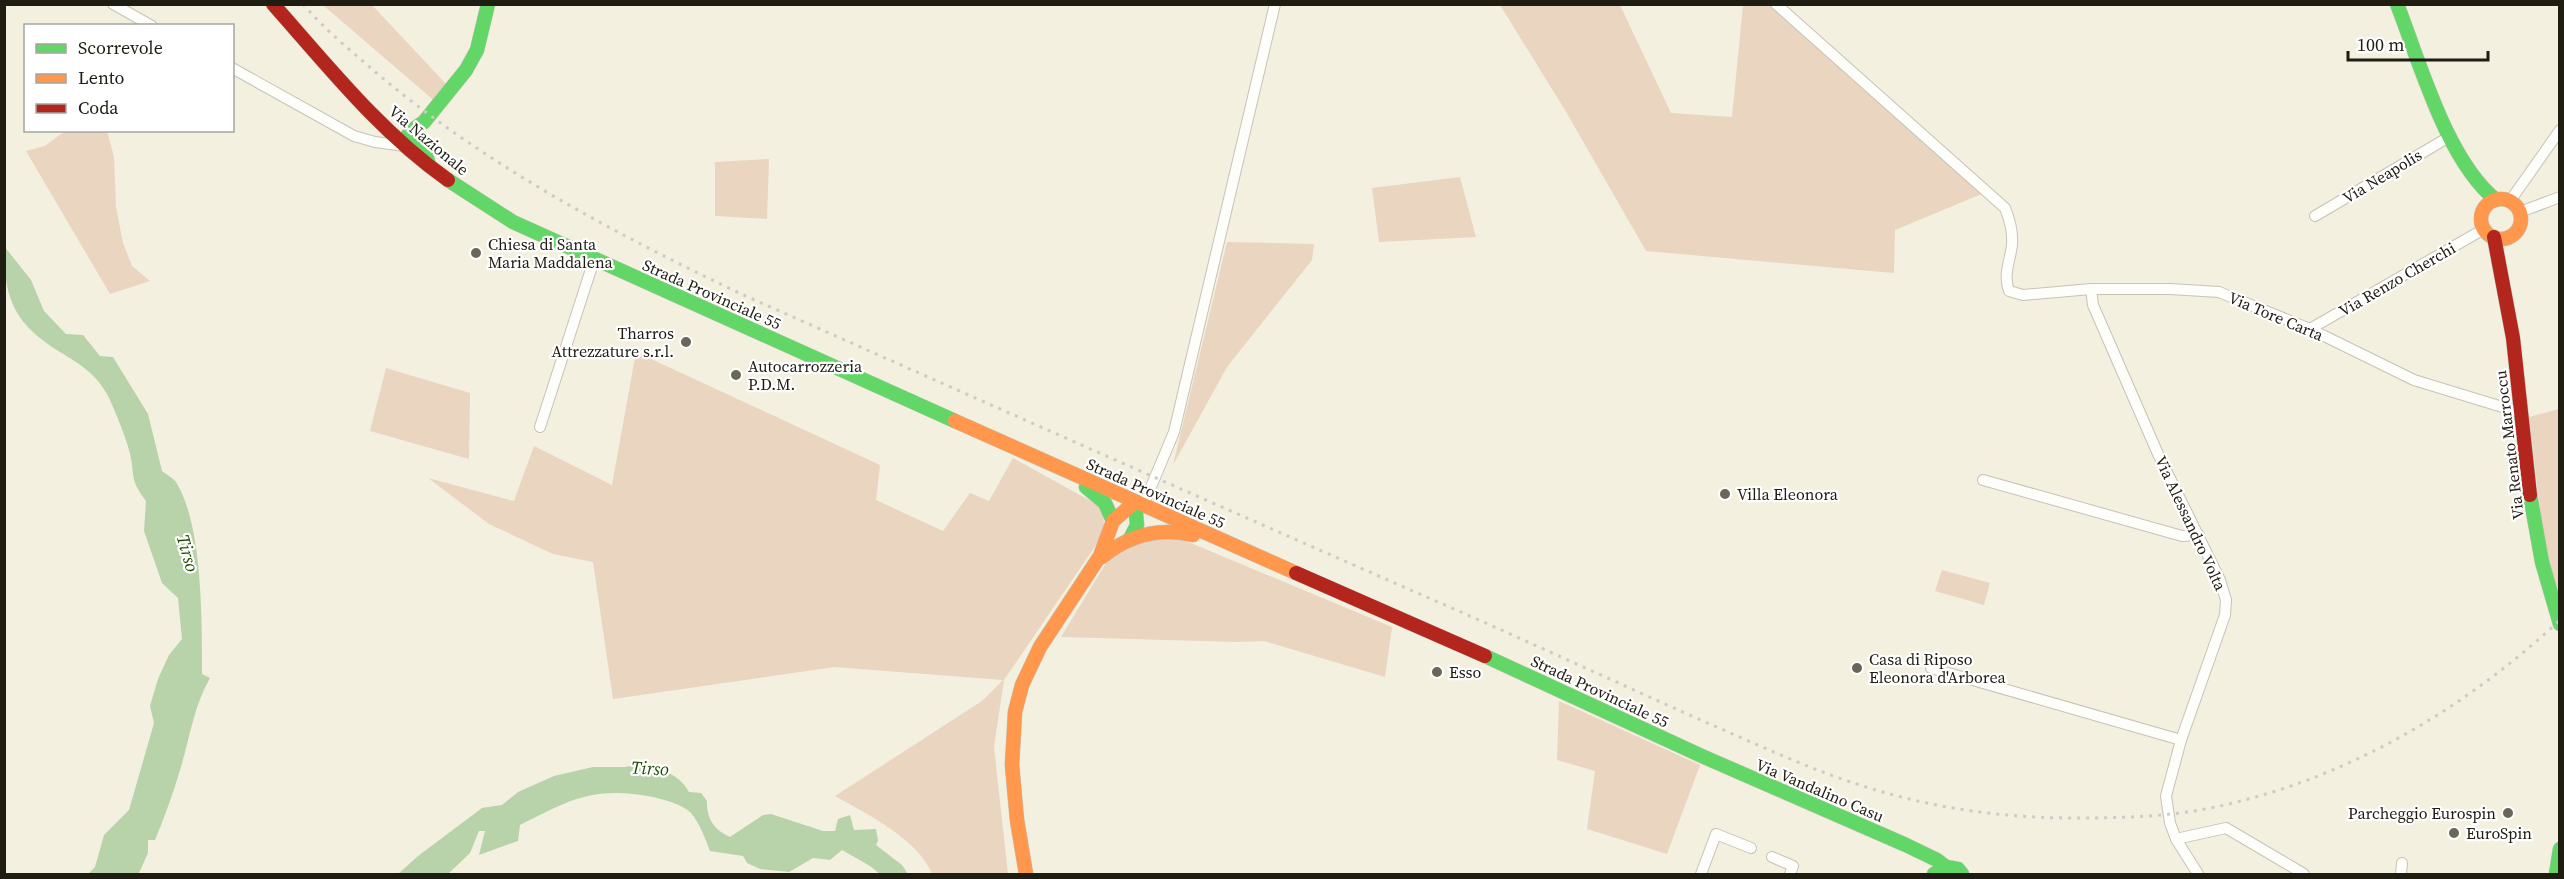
<svg xmlns="http://www.w3.org/2000/svg" width="2564" height="879" viewBox="0 0 2564 879" font-family="'Source Serif 4',serif">
	<style>
		.green { fill: #e9d5c0 }
		.water { fill: #b8d3a9 }
		.lines { fill: none; stroke-linecap: round; stroke-linejoin: round }
		.street-casing { stroke: #c6c3b7; stroke-width: 12 }
		.fast-casing { stroke: #c6c3b7; stroke-width: 15 }
		.slow-casing { stroke: #c6c3b7; stroke-width: 15 }
		.jam-casing { stroke: #c6c3b7; stroke-width: 15 }
		.street { stroke: #fdfdfa; stroke-width: 10 }
		.fast { stroke: #63d668; stroke-width: 14 }
		.slow { stroke: #ff974d; stroke-width: 14 }
		.jam { stroke: #b3261e; stroke-width: 14 }
		.rail { stroke: #cccbc6; stroke-width: 3; stroke-dasharray: 3 6; stroke-linecap: butt }
		.poi-dot { fill: #69675a; stroke: #fff; stroke-width: 2 }
		.labels { text-anchor: middle; dominant-baseline: central; stroke-width: 4.5; stroke-linejoin: round; paint-order: stroke }
		.street-label { font-size: 16px; fill: #1f1d12; stroke: #fff }
		.poi-label { font-size: 16px; fill: #1f1d12; stroke: #fff; text-anchor: start }
		.water-label { font-size: 18px; font-style: italic; fill: #1e4e02; stroke: #fff }
	</style>
	<rect width="100%" height="100%" fill="#f3f0e0"/>
	<g class="green">
		<polygon points="323,5 372,5 446,84 437,103"/>
		<polygon points="1500,5 1620,5 1671,113 1732,117 1743,5 1770,5 1978,185 1984,193 1895,230 1894,273 1646,251 1565,110"/>
		<polygon points="65,131 107,131 114,157 116,207 123,243 132,266 150,281 110,294 26,151 45,146"/>
		<polygon points="769,159 767,219 715,216 715,162"/>
		<polygon points="1460,177 1476,237 1379,242 1372,188"/>
		<polygon points="1227,242 1314,244 1312,260 1227,367 1173,465"/>
		<path d="M 636,352 L 880,465 L 876,500 L 943,531 L 970,493 L 989,501 L 1013,458 L 1098,505 C 1108,521 1104,529 1096,545 L 1004,680 L 994,747 L 1008,874 L 932,874 C 918,839 867,814 835,796 L 982,701 L 1003,680 L 834,667 L 613,699 L 593,562 L 553,554 L 489,524 L 428,478 L 514,501 L 534,446 L 612,485 Z"/>
		<polygon points="386,368 470,393 469,459 370,431"/>
		<polygon points="2559,409 2559,590 2547,568 2529,417"/>
		<polygon points="1161,537 1186,541 1392,627 1385,677 1264,641 1238,642 1061,637 1109,558 1134,545"/>
		<polygon points="1942,570 1990,583 1984,605 1935,591"/>
		<polygon points="1559,701 1700,765 1667,854 1587,829 1595,771 1557,760"/>
	</g>
	<g class="water">
		<path d="M 4,246 L 31,280 L 44,311 L 66,334 L 83,335 L 100,356 L 113,357 L 148,414 L 162,471 C 166,474 173,478 176,482 C 203,525 202,623 202,674 L 210,678 C 193,708 190,738 180,770 C 173,794 164,818 155,840 L 148,840 L 148,853 L 139,873 L 136,874 L 88,874 L 95,867 L 104,835 L 129,810 L 154,723 L 150,706 L 158,679 L 169,655 L 182,639 L 178,598 L 162,583 L 144,531 L 146,501 C 128,477 136,476 129,450 C 127,440 112,403 107,394 C 94,372 81,365 60,352 C 13,323 4,298 4,246 Z"/>
		<path d="M 640,764 C 659,769 679,773 689,792 L 701,793 L 707,801 C 706,818 714,830 730,837 L 763,815 L 771,814 L 823,831 L 835,831 L 838,819 L 850,815 L 854,830 L 876,829 L 878,841 L 876,845 L 902,865 L 908,874 L 880,874 L 870,866 L 842,850 L 830,860 L 813,858 L 789,872 L 760,869 L 747,863 L 743,856 L 710,851 C 705,838 700,824 691,813 C 682,804 665,800 653,797 C 593,786 572,799 520,825 L 518,841 L 479,855 L 485,831 L 479,831 L 470,853 L 448,874 L 398,874 L 418,856 L 482,808 L 502,805 L 518,792 L 554,776 L 593,767 L 625,767 Z"/>
	</g>
	<g class="lines">
		<defs>
			<g id="street">
				<polyline points="113,4 152,26"/>
				<path d="M 1776,4 L 2005,208 C 2010,220 2013,231 2012,245 C 2010,261 2003,275 2009,291 L 2023,295 L 2091,289 L 2170,289 L 2219,292 L 2310,329 L 2414,380 L 2522,413"/>
				<polyline points="232,68 354,136 375,142 405,146"/>
				<polyline points="2510,201 2560,130"/>
				<polyline points="2520,212 2560,197"/>
				<polyline points="2315,216 2449,137"/>
				<polyline points="2091,289 2093,305 2158,454 2220,580 2226,600 2225,615 2181,740 2166,796 2170,823 2176,839 2198,874"/>
				<polyline points="2310,329 2484,229"/>
				<polyline points="540,427 594,260"/>
				<polyline points="1983,480 2182,536 2199,535"/>
				<polyline points="1143,506 1174,432 1275,4"/>
				<polyline points="1931,668 2181,740"/>
				<polyline points="2176,839 2226,828 2304,874"/>
				<polyline points="1772,857 1793,866 1790,874"/>
				<polyline points="1701,874 1716,834 1751,848"/>
				<polyline points="2401,874 2402,863"/>
			</g>
			<g id="fast">
				<path d="M 2397,4 C 2420,63 2447,161 2496,200"/>
				<polyline points="418,139 428,161"/>
				<polyline points="405,146 405,139 411,131 424,122 466,70 477,50 488,4"/>
				<polyline points="448,180 513,222 955,421"/>
				<polyline points="1086,487 1105,503 1113,521"/>
				<polyline points="2530,495 2542,562 2560,624"/>
				<polyline points="1130,539 1137,525 1135,502"/>
				<polyline points="1485,656 1704,757 1906,845 1937,860 1946,867"/>
				<polyline points="1934,874 1946,867 1958,869 1962,874"/>
				<polyline points="2556,874 2560,849"/>
			</g>
			<g id="slow">
				<circle cx="2501" cy="219" r="20"/>
				<polyline points="955,421 1296,573"/>
				<path d="M 1102,557 C 1129,535 1159,527 1193,535"/>
				<polyline points="1026,874 1017,820 1012,765 1015,712 1022,685 1040,647 1100,556 1113,521 1135,502"/>
			</g>
			<g id="jam">
				<path d="M 273,4 C 328,66 380,132 448,180"/>
				<polyline points="2494,237 2513,338 2530,495"/>
				<polyline points="1296,573 1485,656"/>
			</g>
		</defs>
		<use href="#street" class="street-casing"/>
		<use href="#fast" class="fast-casing"/>
		<use href="#slow" class="slow-casing"/>
		<use href="#jam" class="jam-casing"/>
		<use href="#street" class="street"/>
		<use href="#fast" class="fast"/>
		<use href="#slow" class="slow"/>
		<use href="#jam" class="jam"/>
		<path class="rail" d="M 303,4 C 324,29 349,49 373,70 C 482,163 610,231 739,293 C 966,394 1194,495 1422,595 C 1519,637 1615,682 1712,725 C 1761,746 1809,769 1860,785 C 1930,808 2002,818 2075,818 C 2115,818 2155,817 2194,811 C 2333,787 2458,715 2560,620"/>
	</g>
	<g class="poi-dot">
		<circle cx="476" cy="253" r="6"/>
		<circle cx="686" cy="342" r="6"/>
		<circle cx="736" cy="375" r="6"/>
		<circle cx="1725" cy="494" r="6"/>
		<circle cx="1857" cy="668" r="6"/>
		<circle cx="1437" cy="672" r="6"/>
		<circle cx="2508" cy="813" r="6"/>
		<circle cx="2454" cy="833" r="6"/>
	</g>
	<g class="labels">
		<g class="street-label">
			<text transform="translate(429 140) rotate(40)">Via Nazionale</text>
			<text transform="translate(2382 176) rotate(-31)">Via Neapolis</text>
			<text transform="translate(2397 279) rotate(-30)">Via Renzo Cherchi</text>
			<text transform="translate(712 294) rotate(24)">Strada Provinciale 55</text>
			<text transform="translate(2276 316) rotate(23)">Via Tore Carta</text>
			<text transform="translate(2509 445) rotate(-97)">Via Renato Marroccu</text>
			<text transform="translate(1156 493) rotate(24)">Strada Provinciale 55</text>
			<text transform="translate(2191 523) rotate(65)">Via Alessandro Volta</text>
			<text transform="translate(1600 691) rotate(25)">Strada Provinciale 55</text>
			<text transform="translate(1820 790) rotate(23)">Via Vandalino Casu</text>
		</g>
		<g class="poi-label">
			<text x="488" y="244">Chiesa di Santa<tspan x="488" dy="18">Maria Maddalena</tspan></text>
			<text x="674" y="333" text-anchor="end">Tharros<tspan x="674" dy="18">Attrezzature s.r.l.</tspan></text>
			<text x="748" y="366">Autocarrozzeria<tspan x="748" dy="18">P.D.M.</tspan></text>
			<text x="1737" y="494">Villa Eleonora</text>
			<text x="1869" y="659">Casa di Riposo<tspan x="1869" dy="18">Eleonora d'Arborea</tspan></text>
			<text x="1449" y="672">Esso</text>
			<text x="2496" y="813" text-anchor="end">Parcheggio Eurospin</text>
			<text x="2466" y="833">EuroSpin</text>
		</g>
		<g class="water-label">
			<text transform="translate(188 553) rotate(74)">Tirso</text>
			<text transform="translate(650 768) rotate(3)">Tirso</text>
		</g>
	</g>
	<rect width="2564" height="879" fill="none" stroke="#1f1d12" stroke-width="12"/>
	<rect x="24" y="24" width="210" height="108" fill="#ffffff" stroke="#a5a5a0" stroke-width="1.5"/>
	<rect x="36" y="44" width="30" height="9" fill="#63d668" stroke="#a5a5a0" stroke-width="1.5"/>
	<text x="78" y="54" font-size="18" fill="#1f1d12">Scorrevole</text>
	<rect x="36" y="74" width="30" height="9" fill="#ff974d" stroke="#a5a5a0" stroke-width="1.5"/>
	<text x="78" y="84" font-size="18" fill="#1f1d12">Lento</text>
	<rect x="36" y="104" width="30" height="9" fill="#b3261e" stroke="#a5a5a0" stroke-width="1.5"/>
	<text x="78" y="114" font-size="18" fill="#1f1d12">Coda</text>
	<path d="M2348 51v9h140v-9" fill="none" stroke="#1f1d12" stroke-width="3"/>
	<text x="2357" y="51" font-size="18" fill="#1f1d12" stroke="#ffffff" stroke-width="4.5" paint-order="stroke">100 m</text>
</svg>
